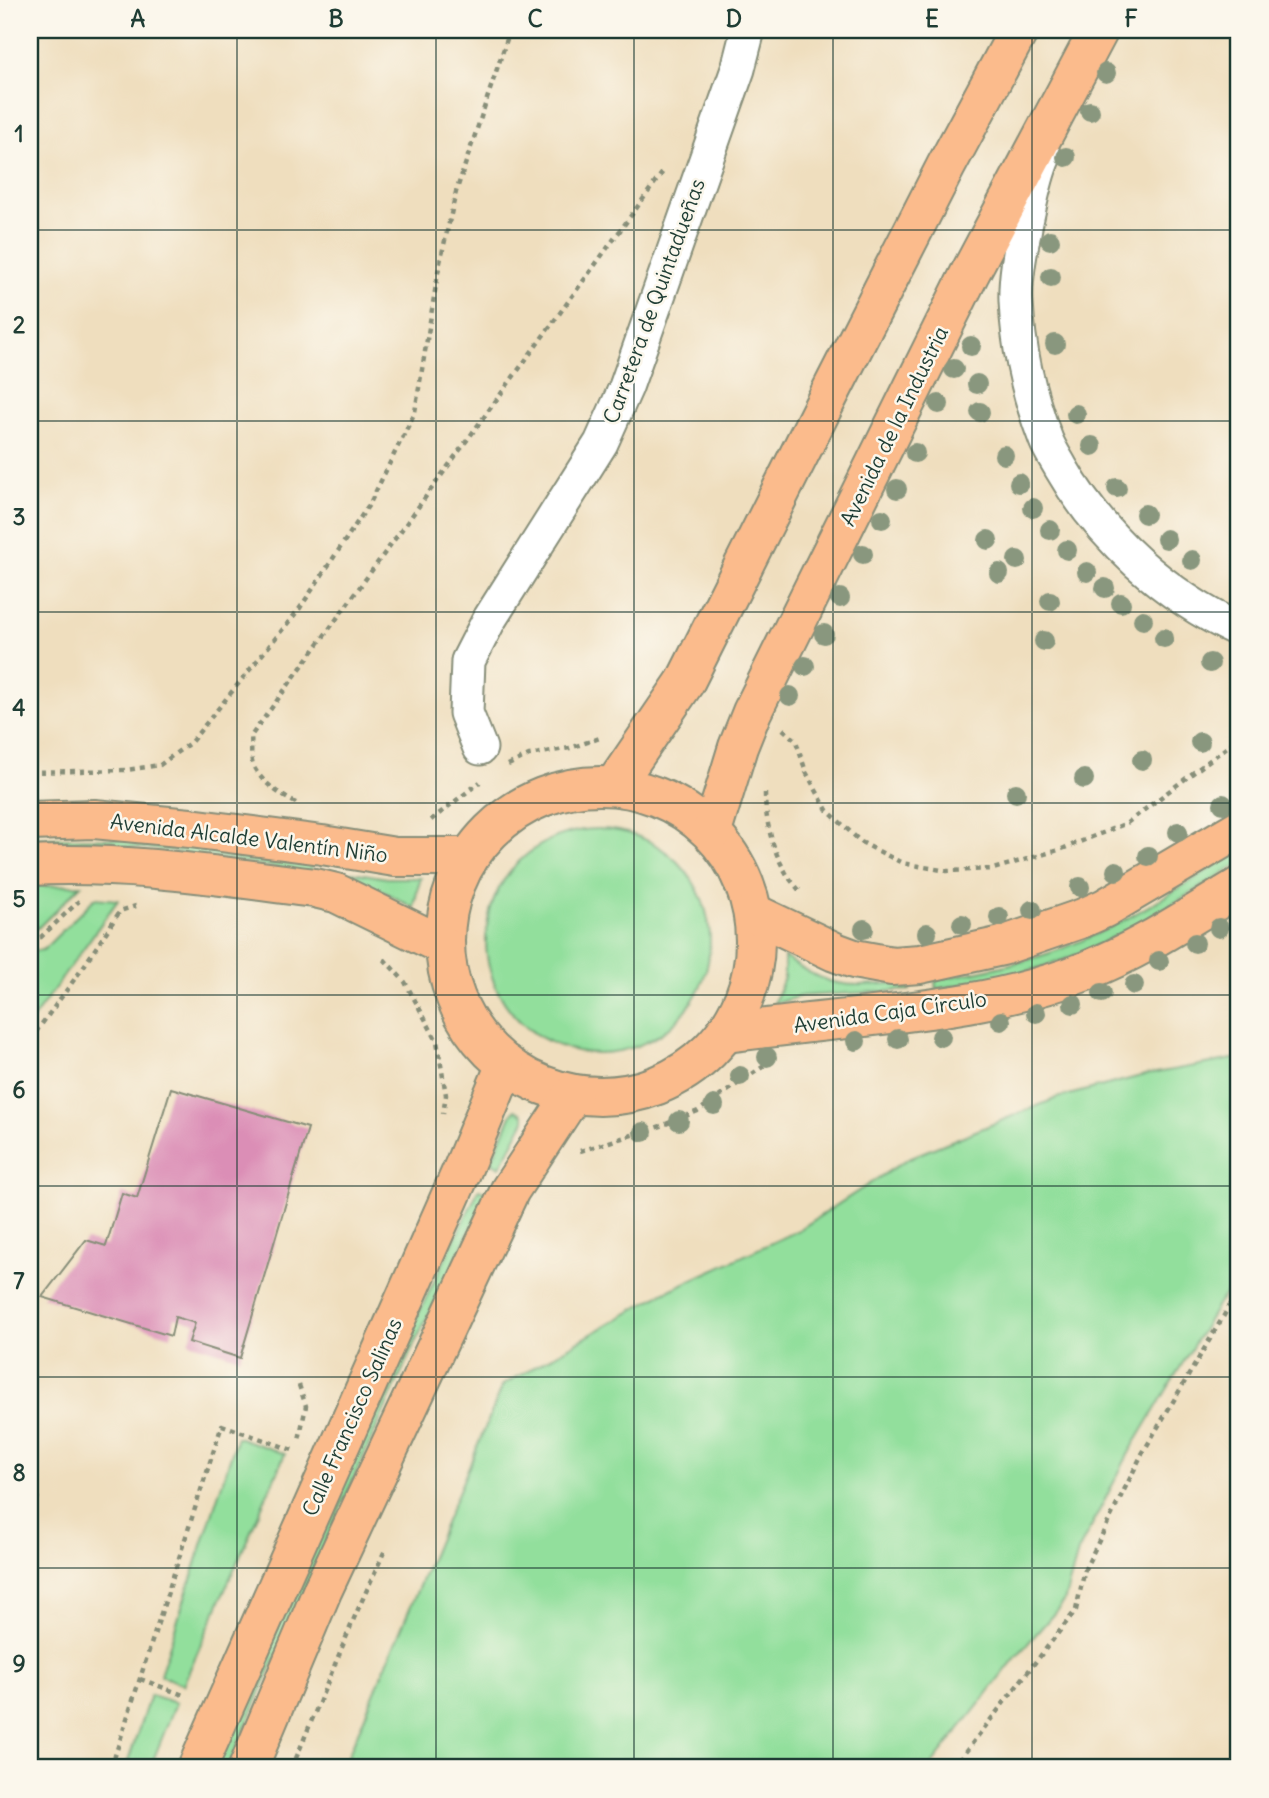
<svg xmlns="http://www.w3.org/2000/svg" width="1269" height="1798" viewBox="0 0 1269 1798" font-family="Delius,sans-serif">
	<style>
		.green { fill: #92df9c; stroke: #588e68; stroke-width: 2 }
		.building { fill: #db8eb6 }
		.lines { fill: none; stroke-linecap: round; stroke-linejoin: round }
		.minor-casing { stroke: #878e79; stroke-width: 37 }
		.major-casing { stroke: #878e79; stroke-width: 42 }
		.path { stroke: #878e79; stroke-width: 4.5; stroke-dasharray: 5 5; stroke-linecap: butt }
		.minor { stroke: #fff; stroke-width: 33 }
		.major { stroke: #fbbb8c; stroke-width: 38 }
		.tree { fill: #89977e }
		.grid { fill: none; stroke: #1f3d34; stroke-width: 2; stroke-opacity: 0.55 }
		.labels { text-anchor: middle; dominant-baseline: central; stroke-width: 5; stroke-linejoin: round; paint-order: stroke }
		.street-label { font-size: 21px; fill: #1f3d34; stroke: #fbf7ec }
		.neatline { fill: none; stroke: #1f3d34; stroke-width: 2.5 }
		.grid-label { font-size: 23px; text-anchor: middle; font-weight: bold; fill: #1f3d34 }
	</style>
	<rect width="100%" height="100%" fill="#fbf7ec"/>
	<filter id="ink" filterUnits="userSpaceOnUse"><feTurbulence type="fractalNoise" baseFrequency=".0143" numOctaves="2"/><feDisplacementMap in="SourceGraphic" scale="14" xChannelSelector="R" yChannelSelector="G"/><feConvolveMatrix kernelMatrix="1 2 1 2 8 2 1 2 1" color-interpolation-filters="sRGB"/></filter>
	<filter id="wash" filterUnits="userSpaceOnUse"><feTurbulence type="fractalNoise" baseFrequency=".00686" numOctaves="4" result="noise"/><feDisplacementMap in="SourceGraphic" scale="28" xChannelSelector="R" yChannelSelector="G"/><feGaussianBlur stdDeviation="1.57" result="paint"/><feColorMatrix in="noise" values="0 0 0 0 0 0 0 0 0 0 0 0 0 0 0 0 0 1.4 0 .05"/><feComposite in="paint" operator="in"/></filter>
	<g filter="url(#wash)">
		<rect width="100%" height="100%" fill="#efdebe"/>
		<g class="green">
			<circle cx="598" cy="941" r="112"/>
			<path d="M 30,838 L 134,839 L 312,863 L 311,874 C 218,858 124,839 30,846 Z"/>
			<path d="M 1239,851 L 1239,864 C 1184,897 1130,932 1071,957 C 1030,974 980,981 936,989 L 935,980 C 973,972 1012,966 1050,953 C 1117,930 1178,888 1239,851 Z"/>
			<polygon points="352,872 387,878 421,878 417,891 414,908 383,891 350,881"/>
			<polygon points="81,885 38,928 30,928 30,886"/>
			<polygon points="95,898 118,900 30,1023 30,951 43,950"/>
			<path d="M 784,957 C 802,969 822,982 844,984 C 863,987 890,983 910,982 L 910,990 L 801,996 L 774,1004 L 784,977 Z"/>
			<polygon points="1239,1058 1239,1275 1218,1304 1129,1453 1078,1552 1064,1602 1017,1656 929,1768 343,1768 503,1385 663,1293 797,1231 909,1158 1057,1098 1145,1075"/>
			<polygon points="515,1110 523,1114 525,1120 500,1167 491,1162 512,1113"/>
			<polygon points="479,1189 488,1193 412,1349 330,1531 228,1768 216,1768 396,1360"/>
			<polygon points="237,1437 285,1454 183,1685 160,1675"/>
			<polygon points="150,1695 176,1703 150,1768 126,1768"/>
		</g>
		<g id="blocks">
			<polygon class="building" points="171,1088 308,1128 240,1358 189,1342 195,1323 175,1317 171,1336 42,1297 86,1240 106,1246 122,1193 137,1198"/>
		</g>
	</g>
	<g filter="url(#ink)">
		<use href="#blocks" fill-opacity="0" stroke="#878e79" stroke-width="2"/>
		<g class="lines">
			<defs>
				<g id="minor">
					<path d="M 1044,156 C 1035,176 1031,200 1026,222 C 1021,248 1015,275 1016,301 C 1018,348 1029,396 1046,440 C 1050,450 1056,459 1061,468 C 1101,538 1166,596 1239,630"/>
					<polyline points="480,748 466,713 468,661 489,620 601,443 626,387 738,69 748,30"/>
				</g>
				<g id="major">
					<polyline points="614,786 685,682 823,407 946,166 1019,30"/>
					<circle cx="600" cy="941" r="155"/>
					<polyline points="30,821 94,819 190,828 322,845 395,857 469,857"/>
					<polyline points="712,832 738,747 752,712 970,273 1099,30"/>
					<path d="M 30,866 C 126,861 220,876 315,888 L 336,893 L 444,946"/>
					<polyline points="753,913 835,952 854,959 892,966 920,964 1002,946 1083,918 1105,908 1239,829"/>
					<path d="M 726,1033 C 766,1028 807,1023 847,1019 C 928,1010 1010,1001 1086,971 C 1140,950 1189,917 1239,887"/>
					<polyline points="197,1768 463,1168 506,1064"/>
					<polyline points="248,1768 323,1589 510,1190 573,1094"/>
				</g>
			</defs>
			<use href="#minor" class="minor-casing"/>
			<use href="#major" class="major-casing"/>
			<g class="path">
				<polyline points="783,729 796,741 806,772 827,810 861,842 902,863 947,871 993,869 1062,849 1127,823 1239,738"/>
				<polyline points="508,765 529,755 570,748 603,737"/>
				<polyline points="30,772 126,770 160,765 191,742 300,608 370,503 415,412 439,267 456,192 510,30"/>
				<path d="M 765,793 C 765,819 772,849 785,871 C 789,879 797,887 802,894"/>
				<path d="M 296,803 C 281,796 259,780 253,765 C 250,757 252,744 251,736 L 665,169"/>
				<polyline points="431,820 480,782"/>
				<polyline points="30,939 41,937 79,901"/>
				<polyline points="384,959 405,982 437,1041 446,1095 443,1114"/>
				<polyline points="30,1040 82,969 120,911 136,906"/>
				<polyline points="580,1151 661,1126 698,1111 764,1066"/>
				<polyline points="299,1385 306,1406 299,1440"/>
				<polyline points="30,1520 39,1493"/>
				<polyline points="140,1679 186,1696"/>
				<polyline points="111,1768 222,1425 295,1451"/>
				<polyline points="292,1768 355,1616 385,1550"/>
				<polyline points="953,1768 1076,1610 1085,1569 1142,1454 1239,1290"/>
			</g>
			<use href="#minor" class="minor"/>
			<use href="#major" class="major"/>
		</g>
		<g class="tree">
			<circle cx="1106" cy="73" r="10"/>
			<circle cx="1090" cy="111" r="10"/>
			<circle cx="1066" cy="157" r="10"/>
			<circle cx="1050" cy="240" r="10"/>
			<circle cx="1051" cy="277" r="10"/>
			<circle cx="1055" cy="344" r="10"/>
			<circle cx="971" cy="346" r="10"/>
			<circle cx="954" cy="369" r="10"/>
			<circle cx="977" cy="384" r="10"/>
			<circle cx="939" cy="404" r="10"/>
			<circle cx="980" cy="412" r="10"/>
			<circle cx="1076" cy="414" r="10"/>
			<circle cx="1092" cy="446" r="10"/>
			<circle cx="915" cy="453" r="10"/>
			<circle cx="1004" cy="455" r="10"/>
			<circle cx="1019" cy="483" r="10"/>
			<circle cx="1117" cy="488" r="10"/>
			<circle cx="897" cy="489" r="10"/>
			<circle cx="1033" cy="508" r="10"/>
			<circle cx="1145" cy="514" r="10"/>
			<circle cx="882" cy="519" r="10"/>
			<circle cx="1050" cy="530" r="10"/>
			<circle cx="1166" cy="539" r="10"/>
			<circle cx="988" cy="540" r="10"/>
			<circle cx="1067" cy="550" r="10"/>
			<circle cx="863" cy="554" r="10"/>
			<circle cx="1017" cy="560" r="10"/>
			<circle cx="1192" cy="560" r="10"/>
			<circle cx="1087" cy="572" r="10"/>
			<circle cx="999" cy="573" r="10"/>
			<circle cx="1105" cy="588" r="10"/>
			<circle cx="840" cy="598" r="10"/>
			<circle cx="1050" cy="601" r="10"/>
			<circle cx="1121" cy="603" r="10"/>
			<circle cx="1143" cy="620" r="10"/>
			<circle cx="824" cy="634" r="10"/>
			<circle cx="1164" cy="638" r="10"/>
			<circle cx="1044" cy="641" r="10"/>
			<circle cx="1210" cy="663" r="10"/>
			<circle cx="805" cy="666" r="10"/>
			<circle cx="790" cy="696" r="10"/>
			<circle cx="1200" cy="742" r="10"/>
			<circle cx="1142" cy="760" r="10"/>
			<circle cx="1084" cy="779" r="10"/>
			<circle cx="1016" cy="793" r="10"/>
			<circle cx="1223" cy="804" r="10"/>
			<circle cx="1178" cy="832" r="10"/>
			<circle cx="1148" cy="856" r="10"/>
			<circle cx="1116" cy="871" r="10"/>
			<circle cx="1080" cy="887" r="10"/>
			<circle cx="1032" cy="910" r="10"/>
			<circle cx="999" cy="917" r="10"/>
			<circle cx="962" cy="924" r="10"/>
			<circle cx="1219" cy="928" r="10"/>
			<circle cx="864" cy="929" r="10"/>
			<circle cx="927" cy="933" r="10"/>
			<circle cx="1195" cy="943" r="10"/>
			<circle cx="1159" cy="961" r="10"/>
			<circle cx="1134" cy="985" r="10"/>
			<circle cx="1102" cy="993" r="10"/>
			<circle cx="1073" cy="1004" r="10"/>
			<circle cx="1036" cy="1013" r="10"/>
			<circle cx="1001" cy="1021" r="10"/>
			<circle cx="941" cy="1037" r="10"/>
			<circle cx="898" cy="1039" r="10"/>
			<circle cx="856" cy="1041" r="10"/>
			<circle cx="767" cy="1057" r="10"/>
			<circle cx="740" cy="1076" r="10"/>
			<circle cx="714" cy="1105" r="10"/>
			<circle cx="679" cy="1121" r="10"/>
			<circle cx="643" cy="1132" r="10"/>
		</g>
	</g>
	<path class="grid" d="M 237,30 L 237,1768M 436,30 L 436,1768M 634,30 L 634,1768M 833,30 L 833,1768M 1032,30 L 1032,1768M 30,230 L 1239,230M 30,421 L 1239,421M 30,612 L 1239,612M 30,803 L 1239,803M 30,995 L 1239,995M 30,1186 L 1239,1186M 30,1377 L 1239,1377M 30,1568 L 1239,1568"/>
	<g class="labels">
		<g class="street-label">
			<text transform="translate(654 301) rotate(-70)">Carretera de Quintadueñas</text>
			<text transform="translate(894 426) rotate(-64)">Avenida de la Industria</text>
			<text transform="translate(249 838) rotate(7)">Avenida Alcalde Valentín Niño</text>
			<text transform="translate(890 1012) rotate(-8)">Avenida Caja Círculo</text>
			<text transform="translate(352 1417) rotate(-66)">Calle Francisco Salinas</text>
		</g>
	</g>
	<rect width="1269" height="1798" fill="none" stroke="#fbf7ec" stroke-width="77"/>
	<rect x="38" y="38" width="1192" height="1721" class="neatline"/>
	<g class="grid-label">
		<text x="138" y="27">A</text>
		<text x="336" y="27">B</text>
		<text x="535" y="27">C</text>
		<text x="734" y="27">D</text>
		<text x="932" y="27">E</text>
		<text x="1131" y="27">F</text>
		<text x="19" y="142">1</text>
		<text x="19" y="333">2</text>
		<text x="19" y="525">3</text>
		<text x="19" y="716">4</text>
		<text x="19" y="907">5</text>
		<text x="19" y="1098">6</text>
		<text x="19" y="1289">7</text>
		<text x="19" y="1481">8</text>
		<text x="19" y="1672">9</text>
	</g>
</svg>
